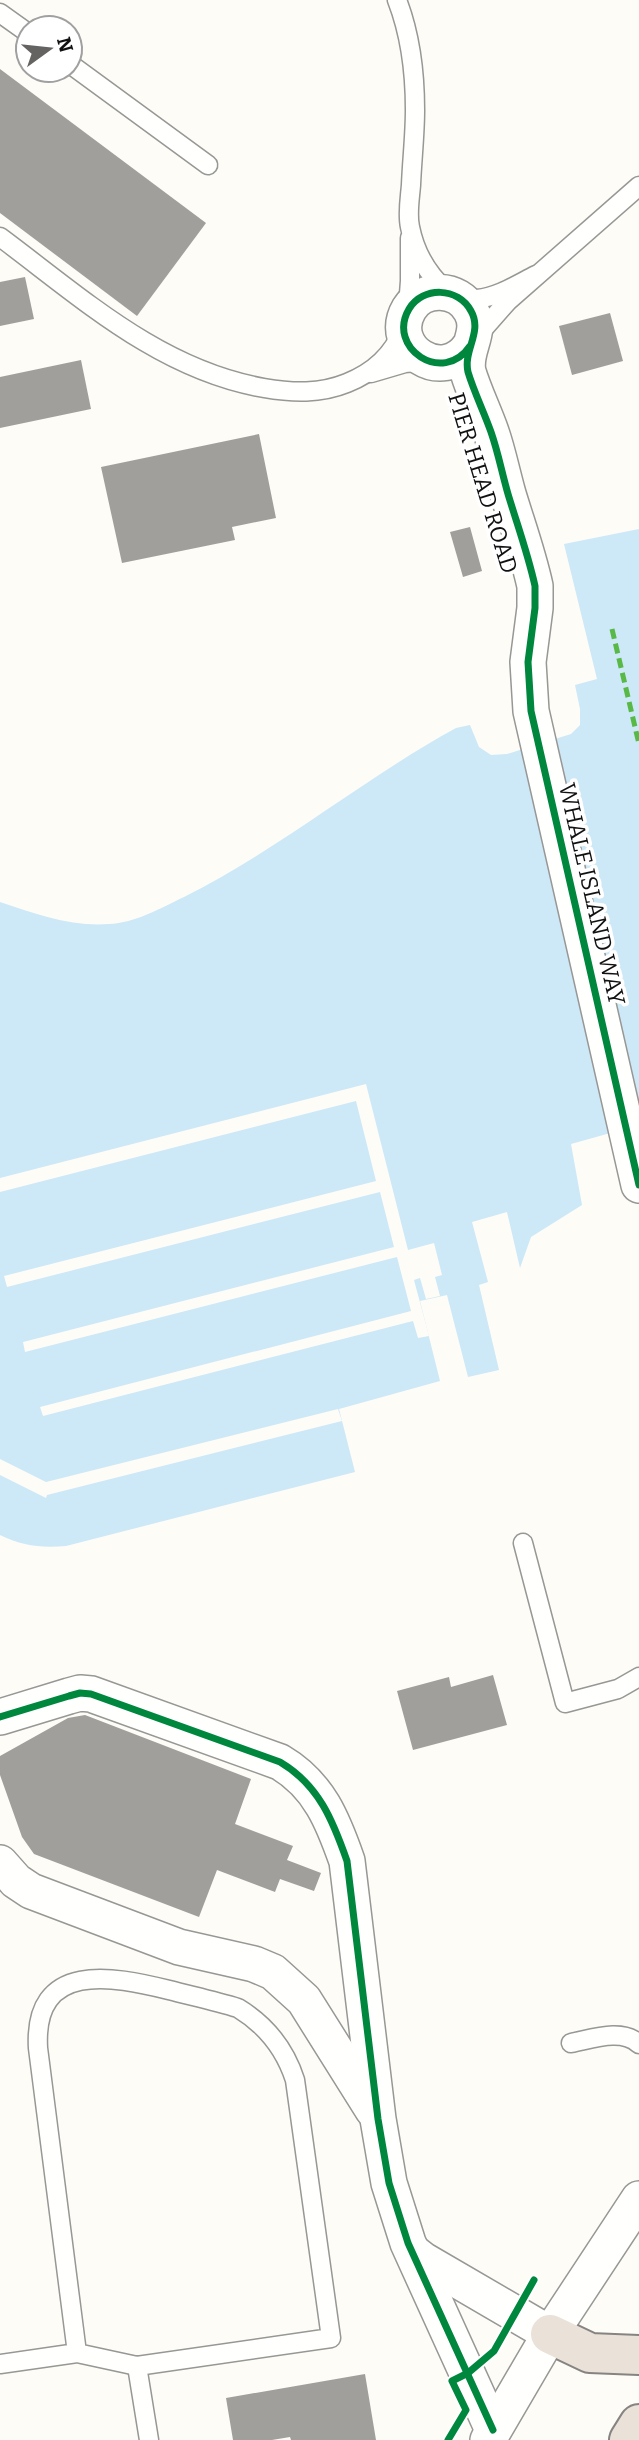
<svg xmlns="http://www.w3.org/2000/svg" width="639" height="2440" viewBox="0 0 639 2440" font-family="Bitter,serif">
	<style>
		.water { fill: #cde8f7 }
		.pier { fill: #fdfcf7 }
		.building { fill: #a19f9c }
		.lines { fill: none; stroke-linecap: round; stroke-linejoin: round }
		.lane-casing { stroke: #979795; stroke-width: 21 }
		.street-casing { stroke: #979795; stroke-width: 38 }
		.highway-casing { stroke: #858482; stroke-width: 42 }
		.lane { stroke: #fffffe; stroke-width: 18 }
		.street { stroke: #fffffe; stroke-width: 35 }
		.highway { stroke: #eae1d8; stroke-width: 38 }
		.quiet { stroke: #58b947; stroke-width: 5; stroke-dasharray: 10 5; stroke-linecap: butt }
		.cycleway-casing { stroke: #fff; stroke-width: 11 }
		.cycleway { stroke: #00873e; stroke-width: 7 }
		.labels { text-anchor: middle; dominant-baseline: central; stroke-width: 7; stroke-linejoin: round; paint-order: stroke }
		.street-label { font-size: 23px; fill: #111; stroke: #fff }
	</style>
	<rect width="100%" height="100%" fill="#fdfcf7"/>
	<path class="water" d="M 639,529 L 639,1125 L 571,1144 L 582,1205 L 531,1237 L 520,1268 L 507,1212 L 472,1222 L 488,1282 L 479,1285 L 499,1370 L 468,1377 L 447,1295 L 420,1301 L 440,1381 L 339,1409 L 355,1472 L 66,1546 C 40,1548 23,1546 0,1535 L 0,902 C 35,914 72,927 109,924 C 135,923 161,908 184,897 C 280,849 363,779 456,728 L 470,725 L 479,747 L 491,755 L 507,754 L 571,734 L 580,725 L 580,709 L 575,685 L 597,679 L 564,544 Z"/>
	<g class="pier">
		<polygon points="366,1084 408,1250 434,1243 442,1275 435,1277 440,1296 426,1299 420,1278 414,1280 429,1336 418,1338 413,1321 43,1416 40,1407 411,1311 397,1257 25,1352 23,1342 394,1247 380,1192 7,1287 4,1276 376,1181 356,1101 0,1192 0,1178"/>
		<polygon points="338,1409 342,1421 47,1495 46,1498 0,1475 0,1459 46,1482"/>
	</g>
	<g class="building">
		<polygon points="0,69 206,223 137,316 0,213"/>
		<polygon points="25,277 34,319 0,326 0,282"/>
		<polygon points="610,313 623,361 572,375 559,326"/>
		<polygon points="81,360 91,409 0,428 0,377"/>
		<polygon points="259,434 276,518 232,527 235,540 122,563 101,467"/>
		<polygon points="470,527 482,571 463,577 450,532"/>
		<polygon points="493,1675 507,1725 413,1750 397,1691 449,1677 451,1687"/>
		<polygon points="85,1715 251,1779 235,1824 293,1846 287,1860 321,1873 314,1891 280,1879 275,1892 217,1870 199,1917 34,1854 22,1837 0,1775 0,1756 68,1718"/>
		<polygon points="365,2374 376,2440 291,2440 290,2437 272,2440 233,2440 226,2398"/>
	</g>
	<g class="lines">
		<defs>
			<g id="lane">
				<path d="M 397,0 C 411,36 415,72 415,110 C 415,135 412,160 411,185 C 410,198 407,214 410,227 C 416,258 441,302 477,299 C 498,297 518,284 536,275"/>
				<polyline points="0,13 28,33"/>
				<polyline points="70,64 208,165"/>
				<path d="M 0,237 C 82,298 160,370 264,388 C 293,393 320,394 347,383 C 372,373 393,355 403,329"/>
				<polyline points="408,307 410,281 410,238"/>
				<polyline points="478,335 508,301 639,186"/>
				<polyline points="371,373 405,363 426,361"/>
				<polyline points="523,1543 565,1703 618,1689 639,1677"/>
				<path d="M 571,2043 C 592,2039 622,2028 639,2044"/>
				<path d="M 0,2364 L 77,2353 L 137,2366 L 331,2338 L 295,2080 C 285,2049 266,2025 238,2008 C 215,2001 192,1996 169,1990 C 113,1976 33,1960 38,2048 L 77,2353"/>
				<polyline points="137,2366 149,2440"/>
			</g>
			<g id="street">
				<path d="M 470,346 C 443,386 386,348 409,309 C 423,286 458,287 471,311 C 483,332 463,350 468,372 C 474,392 484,412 491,432 C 498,452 502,473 508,494 C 517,524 528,554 535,586 L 535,608 L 528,662 L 531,711 L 639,1185"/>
				<path d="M 0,1717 L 69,1696 L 80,1693 L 91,1694 L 280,1762 C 319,1785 333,1821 347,1861 L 378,2119 L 389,2183 L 408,2243 L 493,2430"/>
				<polyline points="0,1863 16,1881 31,1891 179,1947 254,1964 273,1972 304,2000 373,2110"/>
				<polyline points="414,2253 423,2260 550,2334"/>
				<polyline points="488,2440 550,2334 639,2199"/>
			</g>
			<g id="highway">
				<polyline points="550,2334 590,2353 639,2355"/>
				<polyline points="629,2440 639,2424"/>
			</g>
		</defs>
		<use href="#lane" class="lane-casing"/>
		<use href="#street" class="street-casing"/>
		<use href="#highway" class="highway-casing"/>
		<use href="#lane" class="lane"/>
		<use href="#street" class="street"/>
		<use href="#highway" class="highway"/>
		<polyline class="quiet" points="612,629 639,744"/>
		<defs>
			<g id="cycleway">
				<path d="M 470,346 C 443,386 386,348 409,309 C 423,286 458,287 471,311 C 483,332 463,350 468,372 C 474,392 484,412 491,432 C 498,452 502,473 508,494 C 517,524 528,554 535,586 L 535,608 L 528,662 L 531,711 L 639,1185"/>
				<path d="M 0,1717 L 69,1696 L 80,1693 L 91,1694 L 280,1762 C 319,1785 333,1821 347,1861 L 378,2119 L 389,2183 L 408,2243 L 493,2430"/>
				<polyline points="448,2440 466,2410 452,2381 468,2373 494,2351 534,2280"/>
			</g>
		</defs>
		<use href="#cycleway" class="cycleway-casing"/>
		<use href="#cycleway" class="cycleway"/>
	</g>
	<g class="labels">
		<g class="street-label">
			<text transform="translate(483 483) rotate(73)">PIER HEAD ROAD</text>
			<text transform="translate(592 894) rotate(77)">WHALE ISLAND WAY</text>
		</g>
	</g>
	<g transform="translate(49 49) rotate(75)"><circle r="33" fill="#ffffff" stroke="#a0a0a0" stroke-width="2"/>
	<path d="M0-5L12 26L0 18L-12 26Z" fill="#646362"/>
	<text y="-10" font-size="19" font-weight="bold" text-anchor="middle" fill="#111111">N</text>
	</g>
</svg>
